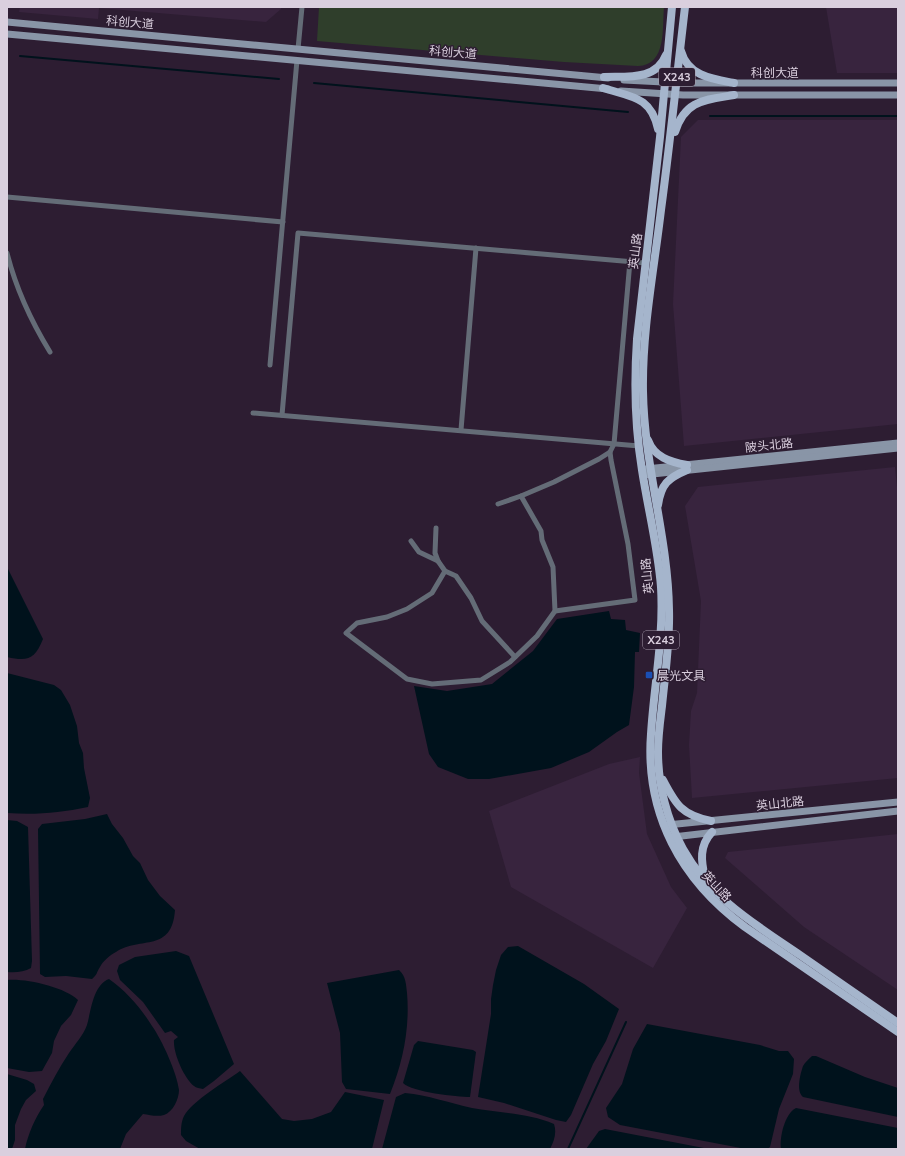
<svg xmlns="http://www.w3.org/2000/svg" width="905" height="1156" viewBox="0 0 905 1156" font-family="Mulish,'Noto Sans SC',sans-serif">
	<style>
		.built { fill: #38243e }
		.green { fill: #2f3e2b }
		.water { fill: #00121c }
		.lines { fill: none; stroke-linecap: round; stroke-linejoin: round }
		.stream { stroke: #00121c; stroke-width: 2 }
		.minor { stroke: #646c77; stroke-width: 5 }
		.secondary { stroke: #8995a7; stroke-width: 7 }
		.primary { stroke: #a5b5cc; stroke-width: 8 }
		.transit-dot { fill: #1a4fb4; stroke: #2d1d32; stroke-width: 1.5 }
		.labels { text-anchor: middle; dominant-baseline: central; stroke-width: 3; stroke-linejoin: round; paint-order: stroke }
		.shield { fill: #2d1d32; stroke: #a69aaa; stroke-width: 1 }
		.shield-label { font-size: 11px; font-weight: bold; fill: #dacfde }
		.street-label { font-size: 12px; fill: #dacfde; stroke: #2d1d32 }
		.poi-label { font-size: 12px; fill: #dacfde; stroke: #2d1d32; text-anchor: start }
	</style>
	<rect width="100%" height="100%" fill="#2d1d32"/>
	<g class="built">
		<polygon points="20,7 281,7 281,9 266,22 99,8 98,19 19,12"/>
		<polygon points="826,7 898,7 898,73 837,73"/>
		<polygon points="698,120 898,120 898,424 684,446 673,304 681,137"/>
		<polygon points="895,467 898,497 898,778 692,798 689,745 691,711 697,693 701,601 685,506 698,487"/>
		<polygon points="640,757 639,773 647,834 671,887 687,908 653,968 511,887 489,811 609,764"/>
		<polygon points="898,834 898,990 804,927 725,858 728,852"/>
	</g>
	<path class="green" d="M 319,7 L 664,7 C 662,28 667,65 638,66 L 564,62 L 317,41 Z"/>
	<g class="water">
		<path d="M 7,567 L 43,639 C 35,659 28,662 7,657 Z"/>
		<polygon points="609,611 611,619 625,620 626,630 640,633 639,652 635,652 634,687 629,725 617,732 589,752 551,768 489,779 468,779 438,767 429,754 414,686 447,691 492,684 533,651 557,619"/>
		<path d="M 7,673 L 54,685 L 61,690 L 70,705 L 77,726 L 79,743 L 83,753 L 84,768 L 90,798 L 88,807 C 60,813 35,815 7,813 Z"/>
		<path d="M 107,814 L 112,824 L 123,838 L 133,856 L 140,863 L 148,880 L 160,896 L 175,910 C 172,953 141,936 116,952 C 110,955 103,961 100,967 C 96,973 98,974 92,979 L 66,976 L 45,977 L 40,974 L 38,829 L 42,824 L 85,819 Z"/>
		<path d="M 7,820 L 17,821 L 28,827 L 32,961 L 31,968 C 24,972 15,973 7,972 Z"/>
		<polygon points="518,946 584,984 619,1009 606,1041 593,1064 571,1115 566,1122 556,1120 504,1103 478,1097 491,1014 491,999 493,985 496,970 501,955 508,947"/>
		<path d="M 176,951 L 189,956 L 234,1064 L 214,1081 L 203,1089 C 200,1088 196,1088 194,1086 C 184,1078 173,1053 174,1040 L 178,1037 L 171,1031 L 165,1033 L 143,1002 L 120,980 L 117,971 L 119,965 L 135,957 Z"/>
		<path d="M 399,970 C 406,976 406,985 407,993 C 410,1028 403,1062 390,1094 L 346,1089 L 342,1082 L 340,1033 L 327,983 Z"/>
		<path d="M 109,979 C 126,991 141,1008 152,1026 C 162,1040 177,1073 179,1090 C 179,1099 173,1112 164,1115 C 157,1117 150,1115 143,1114 L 126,1134 L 120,1149 L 25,1149 C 28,1134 35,1118 44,1105 L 43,1099 C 51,1083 59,1068 69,1053 C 75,1044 83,1036 87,1025 C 91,1011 93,985 109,979 Z"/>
		<path d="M 7,980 C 25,978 65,987 78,1000 L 71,1015 L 61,1026 L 54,1041 L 52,1053 L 42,1071 L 29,1072 L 7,1068 Z"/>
		<polygon points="647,1024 760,1045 779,1051 788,1051 794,1059 793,1074 779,1109 770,1147 767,1149 746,1149 620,1125 608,1117 606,1108 622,1084 633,1049"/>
		<path d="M 418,1041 L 473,1050 L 476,1052 L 470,1097 C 457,1097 412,1092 403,1083 L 414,1045 Z"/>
		<path d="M 812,1056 L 816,1056 L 865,1077 L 898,1088 L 898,1117 L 803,1097 C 796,1091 800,1075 803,1066 C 805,1062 809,1059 812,1056 Z"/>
		<path d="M 240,1071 L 282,1119 L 294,1121 L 312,1119 L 331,1112 L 345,1092 L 384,1100 L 372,1149 L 200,1149 L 186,1141 L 181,1135 C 181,1129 181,1122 184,1116 C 192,1101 225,1082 240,1071 Z"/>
		<polygon points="7,1074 27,1080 34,1084 36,1091 26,1100 21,1109 15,1125 15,1140 12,1149 7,1149"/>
		<path d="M 405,1093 C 428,1095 449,1103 472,1108 C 499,1113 529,1113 554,1124 C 557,1133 554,1141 550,1149 L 382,1149 L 396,1097 Z"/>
		<path d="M 796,1108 L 898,1128 L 898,1149 L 781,1149 C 779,1138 785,1113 796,1108 Z"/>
		<polygon points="605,1129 709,1149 586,1149 599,1131"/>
	</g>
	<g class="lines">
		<g class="stream">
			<polyline points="20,56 279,79"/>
			<polyline points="314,83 628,112"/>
			<polyline points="710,116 898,116"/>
			<polyline points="568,1149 626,1022"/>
		</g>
		<g class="minor">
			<polyline points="298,49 302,7"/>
			<polyline points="7,197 283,222"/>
			<path d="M 7,253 C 16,289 31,321 50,352"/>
			<polyline points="270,365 297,60"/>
			<polyline points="253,413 639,446"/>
			<polyline points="282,415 298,233 646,263"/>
			<polyline points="461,430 476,248"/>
			<polyline points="498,504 521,496 554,482 599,459 610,452 614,444 630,261"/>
			<polyline points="436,528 435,553 438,561"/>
			<polyline points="411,541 419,552 438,561 445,571 432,593 407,609 387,617 357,623 346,633 407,679 432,684 481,680 510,662 537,636 555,611 553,567 542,540 541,531 521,496"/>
			<polyline points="445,571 456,576 471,598 482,621 515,657"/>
			<polyline points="555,611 635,600 628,544 611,460 610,452"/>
		</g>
		<g class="secondary">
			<polyline points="7,22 608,78"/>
			<polyline points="7,34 608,89"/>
			<polyline points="624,80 683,83 898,83"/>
			<polyline points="621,91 683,95 898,95"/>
			<polyline points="646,469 898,443"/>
			<polyline points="643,475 898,448"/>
			<polyline points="667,825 898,802"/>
			<polyline points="673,837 898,811"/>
		</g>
		<g class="primary">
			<path d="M 672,7 L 660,137 L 637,339 C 634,383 635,427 642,470 C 648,509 658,548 661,587 C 664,637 654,685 651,734 C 645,814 681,880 745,927 L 898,1032"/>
			<path d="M 685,7 C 677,75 670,143 661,210 C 654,270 642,330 643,391 C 644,466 668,536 669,610 C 670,642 665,674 662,706 C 660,722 658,736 658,752 C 658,785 667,820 683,849 C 710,898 756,925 800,955 C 833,978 865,1000 898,1023"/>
			<path d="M 681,51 C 688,76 712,79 734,83"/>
			<path d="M 604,77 C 626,76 656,81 666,55"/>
			<path d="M 603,88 C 631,97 651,96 658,129"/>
			<path d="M 675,132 C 685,100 705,100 734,95"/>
			<path d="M 648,440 C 654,457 670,462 687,465"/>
			<path d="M 658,505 C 661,484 668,478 687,470"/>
			<path d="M 663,780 C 676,805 682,815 711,821"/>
			<path d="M 705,878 C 701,861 699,846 712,832"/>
		</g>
	</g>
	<rect class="transit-dot" x="645" y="671" width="8" height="8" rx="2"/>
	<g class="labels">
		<g class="shield">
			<rect x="659" y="68" width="36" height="18" rx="3"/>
			<rect x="643" y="631" width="36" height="18" rx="3"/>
		</g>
		<g class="shield-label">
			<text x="677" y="77">X243</text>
			<text x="661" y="640">X243</text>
		</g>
		<g class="street-label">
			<text transform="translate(130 22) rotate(5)">科创大道</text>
			<text transform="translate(453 52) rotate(5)">科创大道</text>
			<text x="775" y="72">科创大道</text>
			<text transform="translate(635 251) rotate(-83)">英山路</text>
			<text transform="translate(769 445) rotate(-6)">陂头北路</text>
			<text transform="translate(647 576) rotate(-96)">英山路</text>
			<text transform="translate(780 803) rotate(-6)">英山北路</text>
			<text transform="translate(717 886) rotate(47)">英山路</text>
		</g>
		<g class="poi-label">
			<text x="657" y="675">晨光文具</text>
		</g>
	</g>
	<rect width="905" height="1156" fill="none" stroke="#dacfde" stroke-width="16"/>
</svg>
